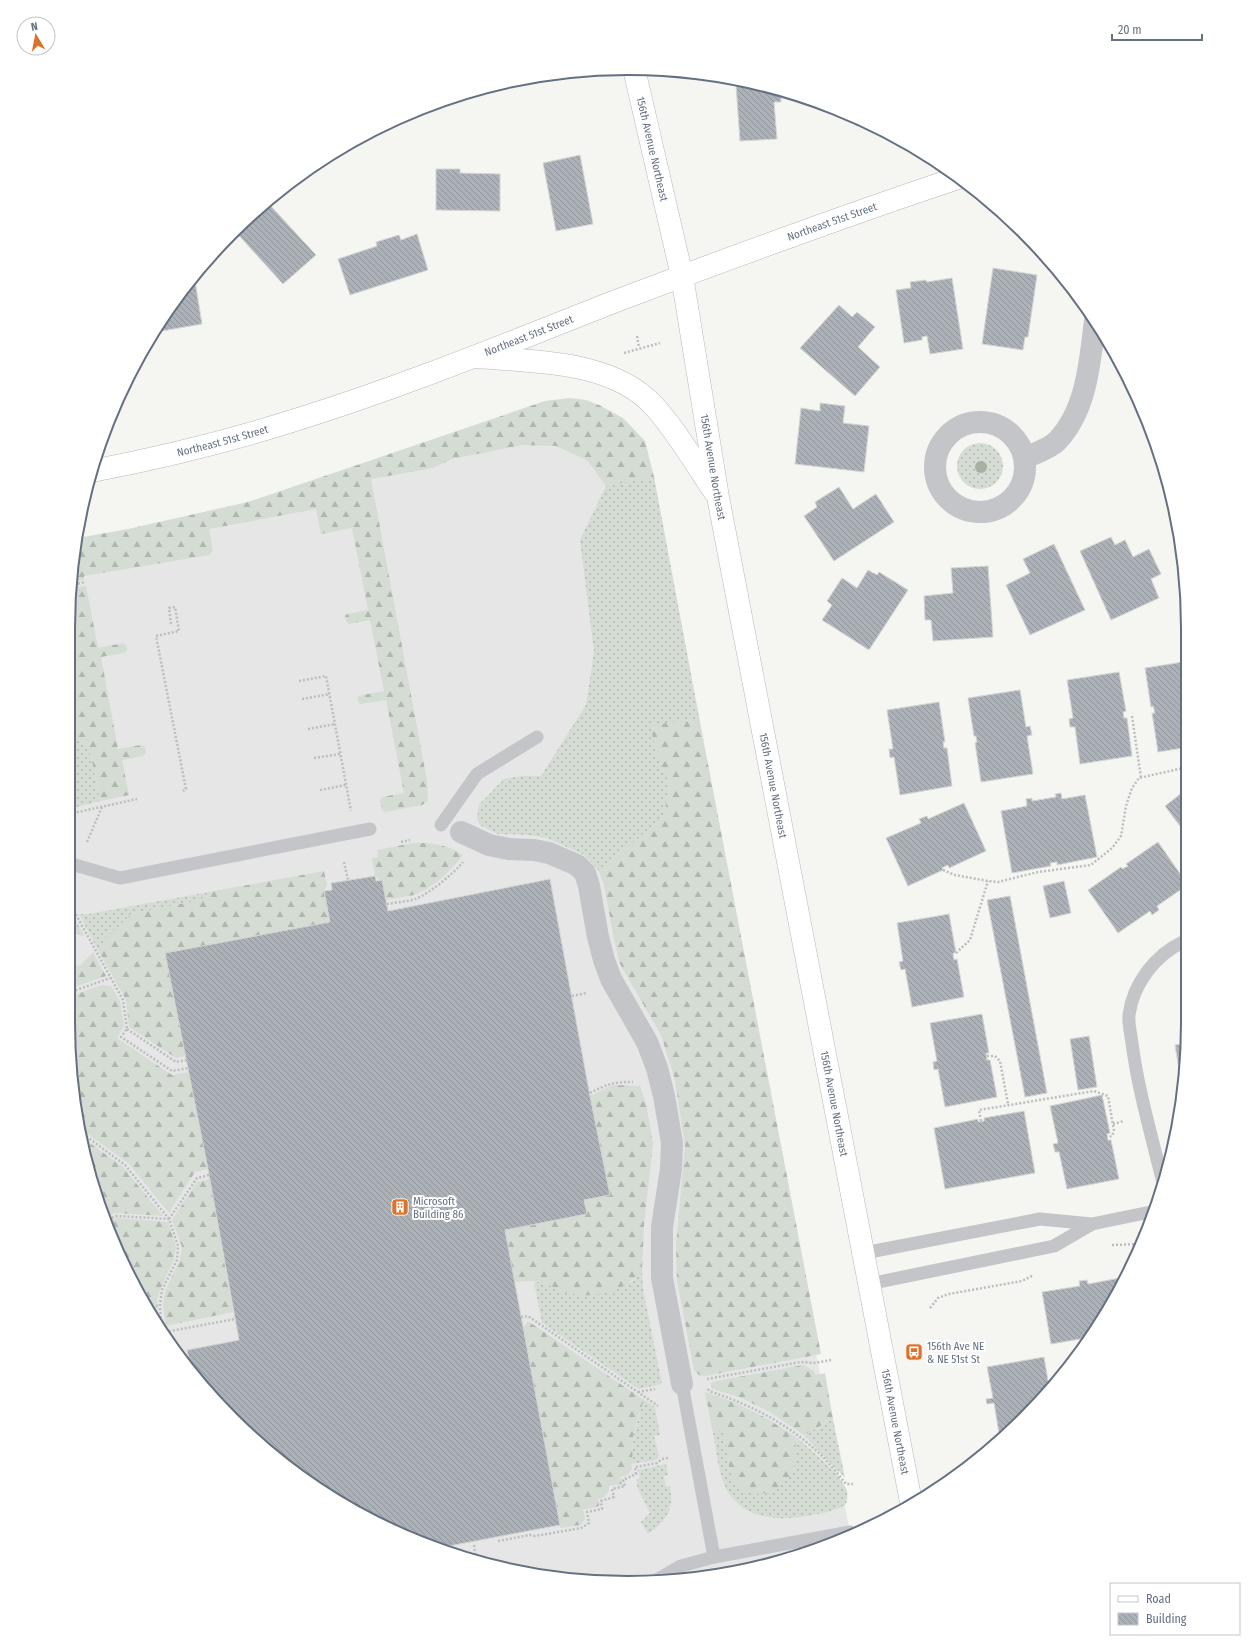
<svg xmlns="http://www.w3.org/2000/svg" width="1256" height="1651" viewBox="0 0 1256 1651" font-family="'Fira Sans Condensed',sans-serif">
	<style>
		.built { fill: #e5e6e5 }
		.grass { fill: url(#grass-dots) }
		.forest { fill: url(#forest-firs) }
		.building { fill: url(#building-back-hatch); stroke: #d6d6d4 }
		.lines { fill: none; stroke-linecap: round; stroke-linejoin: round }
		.secondary-casing { stroke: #b5b8bd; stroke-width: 23 }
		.path { stroke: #bcbdc0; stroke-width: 2.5; stroke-dasharray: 2 2; stroke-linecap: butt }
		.lane { stroke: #c3c5c9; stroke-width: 13 }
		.street { stroke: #c3c5c9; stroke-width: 22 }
		.secondary { stroke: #fff; stroke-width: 22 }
		.tree { fill: #a6b1a4 }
		.labels { text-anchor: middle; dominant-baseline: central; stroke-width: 4; stroke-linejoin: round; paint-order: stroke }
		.street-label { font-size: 11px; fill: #657081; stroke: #fff }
		.poi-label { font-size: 11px; fill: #657081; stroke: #fff; text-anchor: start }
		.rim { fill: none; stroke: #657081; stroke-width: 2 }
	</style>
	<defs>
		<pattern id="grass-dots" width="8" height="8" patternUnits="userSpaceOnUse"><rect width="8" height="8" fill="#d5dcd3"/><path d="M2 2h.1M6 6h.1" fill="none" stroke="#b0b7b1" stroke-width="1.8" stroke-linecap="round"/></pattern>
		<pattern id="forest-firs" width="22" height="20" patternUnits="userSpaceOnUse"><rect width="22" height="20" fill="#d5dcd3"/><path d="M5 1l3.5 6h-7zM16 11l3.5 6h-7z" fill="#b0b7b1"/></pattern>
		<pattern id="building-back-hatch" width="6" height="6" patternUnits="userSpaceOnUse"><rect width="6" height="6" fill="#acb2b8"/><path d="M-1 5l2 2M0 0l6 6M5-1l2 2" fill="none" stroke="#90959b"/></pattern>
	</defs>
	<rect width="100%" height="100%" fill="#f5f5f2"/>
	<polygon class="built" points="552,403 644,446 850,1533 808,1553 665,1582 519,1572 380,1525 287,1467 232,1419 143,1303 87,1168 68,1023 69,592 78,540 254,507"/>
	<g class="grass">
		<circle cx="980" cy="466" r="23"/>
		<polygon points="654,477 700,722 682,720 655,750 670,785 663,818 599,871 584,855 547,838 529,835 498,834 480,825 477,818 479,805 504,779 523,776 541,776 586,705 594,652 580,540 606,486"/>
		<polygon points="69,709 72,709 76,740 89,746 100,801 69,809"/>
		<polygon points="209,892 201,900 131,914 105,947 98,950 79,914 89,914"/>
		<polygon points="68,913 72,914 84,935 81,936 68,927"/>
		<polygon points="642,1272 643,1289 662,1384 639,1389 542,1323 534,1282 542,1282 565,1292 632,1282"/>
		<path d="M 644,1400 L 655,1407 L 660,1435 L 654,1436 L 659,1456 L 656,1460 L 631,1464 C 633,1439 635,1425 644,1400 Z"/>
		<polygon points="833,1419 845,1478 804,1435"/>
		<path d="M 724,1431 L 732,1475 L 794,1470 L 796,1437 C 809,1449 842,1475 847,1491 C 848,1495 847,1500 846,1504 C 836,1511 824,1513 812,1515 C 782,1521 746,1521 728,1492 C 718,1475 717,1452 713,1433 Z"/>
		<path d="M 666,1464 L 668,1475 L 664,1476 L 666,1487 L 670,1486 C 674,1511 667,1520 648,1534 L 641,1522 L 650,1513 L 638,1489 L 636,1480 L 640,1478 L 638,1470 Z"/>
	</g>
	<g class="forest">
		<polygon points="570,398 586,400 599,405 623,418 645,441 654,477 606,486 587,460 556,446 522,445 452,459 433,468 371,479 427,781 428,801 422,805 385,812 382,810 380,800 382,797 404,793 386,700 360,704 358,702 358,696 384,691 370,620 349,624 346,621 345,616 347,614 368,610 352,528 321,534 316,509 209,529 213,551 209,555 84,576 84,580 71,582 78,538 128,529 248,502 545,401"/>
		<polygon points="86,586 98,648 123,643 126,645 127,650 124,653 101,657 118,749 141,745 145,747 146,753 143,756 122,760 129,795 100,801 89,746 76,740 72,710 69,709 69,592 70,588"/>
		<polygon points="682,720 700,722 821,1354 705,1376 699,1375 694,1370 677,1281 676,1245 685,1146 675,1080 661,1035 620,964 614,939 604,885 599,871 663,818 670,785 655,750 651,726"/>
		<path d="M 413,843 C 430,842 448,845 463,855 C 451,871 433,888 414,895 C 405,897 395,898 386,900 L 382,881 L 375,876 L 372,858 L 378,857 L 377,850 Z"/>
		<polygon points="324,871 327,885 324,891 330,922 186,1056 176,1058 129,1027 126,1000 98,950 105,947 104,939 131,914 200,900 209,892"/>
		<polygon points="93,952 106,976 68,989 68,968 81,965"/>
		<polygon points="102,985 111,986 120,1001 124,1026 117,1038 172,1075 189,1072 208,1169 195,1172 169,1213 128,1163 82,1130 68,1023 68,997"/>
		<path d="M 614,1085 L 640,1086 L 646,1103 L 653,1144 L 644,1225 L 642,1272 C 621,1293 593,1300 565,1292 C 557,1290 550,1284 542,1282 C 534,1280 523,1282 514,1282 L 505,1230 L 586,1214 L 584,1200 L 610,1195 L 590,1096 L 608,1087 Z"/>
		<polygon points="83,1138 123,1167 163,1216 116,1213 107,1216 87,1168"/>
		<polygon points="210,1179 233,1312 165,1326 163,1303 165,1291 180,1260 182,1247 172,1220 197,1182"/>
		<polygon points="117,1218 168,1222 176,1247 174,1259 160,1290 157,1300 159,1323 143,1303 109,1221"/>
		<polygon points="528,1321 644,1400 637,1419 633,1438 632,1469 626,1476 620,1477 622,1484 609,1486 609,1491 603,1498 598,1499 599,1506 583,1510 585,1519 580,1525 560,1528 523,1328"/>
		<polygon points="803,1365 814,1371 815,1375 825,1373 833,1419 804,1435 770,1412 739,1397 712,1389 711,1382"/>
		<path d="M 705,1392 L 736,1403 L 766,1418 L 796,1437 C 795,1446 796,1464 793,1471 C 781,1496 742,1505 731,1474 C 727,1461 726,1445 724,1431 L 713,1433 Z"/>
	</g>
	<g class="building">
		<polygon points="754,84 781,92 781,102 774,102 777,139 740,141 736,85"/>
		<polygon points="854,117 867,124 856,126"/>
		<polygon points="580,155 593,224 556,231 543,163"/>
		<polygon points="436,169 460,169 460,173 500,174 500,211 436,210"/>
		<polygon points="268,203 316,255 283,284 234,230"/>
		<polygon points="417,234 428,270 350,295 338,259 377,246 376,242 399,235 401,240"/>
		<polygon points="993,268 1037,275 1028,337 1025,337 1023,350 982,344"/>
		<polygon points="194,275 202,324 156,332 184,287"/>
		<polygon points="952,278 963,349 930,354 927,336 922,337 922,340 904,343 896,290 911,288 910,282 926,280 927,282"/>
		<polygon points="839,305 852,317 857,312 875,327 858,347 880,367 855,396 800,348"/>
		<polygon points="820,403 845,406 843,423 869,426 864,472 795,464 801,408 820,411"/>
		<polygon points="839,487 853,509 876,494 894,522 834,561 804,516 817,507 815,502"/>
		<polygon points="1111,537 1115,545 1125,540 1133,557 1149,549 1161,574 1151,579 1159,598 1111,620 1080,551"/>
		<polygon points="1054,544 1085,610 1030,635 1006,585 1030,573 1023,559"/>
		<polygon points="988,566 993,637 933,641 931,620 925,620 924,596 953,593 951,568"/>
		<polygon points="868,570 877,575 879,572 908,590 869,650 822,620 832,605 827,601 842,578 857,588"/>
		<polygon points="1183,662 1183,748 1158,752 1152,713 1155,713 1153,706 1151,707 1145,668"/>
		<polygon points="1119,672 1126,711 1123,712 1124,718 1127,718 1132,756 1080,764 1075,727 1070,727 1069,719 1073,718 1067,680"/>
		<polygon points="1020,690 1026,727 1030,726 1032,735 1027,736 1033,774 981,782 975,743 977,742 976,736 974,736 968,698"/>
		<polygon points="939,702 945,742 943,742 944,748 947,748 952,786 900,795 894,757 890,758 889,749 893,749 887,710"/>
		<polygon points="1183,792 1183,830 1165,806"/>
		<polygon points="1061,793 1062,799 1085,795 1097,857 1057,865 1057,862 1050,863 1051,866 1012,873 1001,811 1027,806 1026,799 1032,798 1032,801 1056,797 1055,794"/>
		<polygon points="964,803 986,851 949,868 948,865 942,868 943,870 908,886 886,838 921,823 919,819 927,816 928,819"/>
		<polygon points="1158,842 1183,878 1183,888 1157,906 1159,910 1152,915 1150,911 1118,933 1088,890 1121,867 1122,869 1128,866 1126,864"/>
		<polygon points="375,876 376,881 382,880 388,911 550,879 590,1096 610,1195 584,1200 587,1214 505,1230 560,1525 444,1547 390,1528 389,1524 380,1525 287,1467 232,1419 190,1364 187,1350 239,1340 208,1169 165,953 330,922 324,891 332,890 331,883"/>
		<polygon points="1064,881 1071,913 1050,918 1043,886"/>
		<polygon points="1010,896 1047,1093 1025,1097 987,900"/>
		<polygon points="949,914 956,953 953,953 954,960 957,959 964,997 912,1007 905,969 901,970 899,962 903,961 897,923"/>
		<polygon points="982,1014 989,1053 986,1053 987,1060 990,1060 997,1097 945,1107 938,1069 934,1070 933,1062 937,1061 930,1023"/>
		<polygon points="1089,1036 1097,1087 1078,1090 1070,1039"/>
		<polygon points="1183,1044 1183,1093 1175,1045"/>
		<polygon points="1102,1095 1110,1133 1107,1134 1108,1140 1111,1140 1119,1179 1067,1189 1059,1152 1055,1152 1053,1144 1058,1143 1050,1106"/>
		<polygon points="1024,1111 1035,1173 945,1189 934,1128 978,1119 978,1122 984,1121 984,1118"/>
		<polygon points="1125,1277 1113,1303 1086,1338 1051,1344 1042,1292 1080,1286 1079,1281 1087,1280 1088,1284"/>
		<polygon points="1044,1357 1049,1386 1024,1419 1000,1439 994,1403 987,1404 986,1399 993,1398 987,1367"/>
	</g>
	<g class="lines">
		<defs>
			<g id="secondary">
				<path id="s1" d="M 634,69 L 682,276 L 718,497 L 911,1502"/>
				<path d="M 478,357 C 534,362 611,360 653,405 C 676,430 694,462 714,491"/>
				<path id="s2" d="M 92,471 C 159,458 226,442 292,421 C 402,387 509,343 616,301 C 730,258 843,216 958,178"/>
			</g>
		</defs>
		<use href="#secondary" class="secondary-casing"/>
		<g class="path">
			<polyline points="637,336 639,348"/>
			<polyline points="624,353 660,343"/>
			<polyline points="70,585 86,582"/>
			<polyline points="171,624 169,608 175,607 179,631 156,636 186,789 183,791"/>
			<polyline points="299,681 326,676 351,811"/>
			<polyline points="302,699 330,694"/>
			<polyline points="1132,716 1141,778"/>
			<polyline points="308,729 335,724"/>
			<polyline points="314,758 340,754"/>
			<polyline points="320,790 346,785"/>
			<polyline points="69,814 137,799"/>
			<polyline points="87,842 102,807"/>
			<polyline points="401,842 410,840"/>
			<polyline points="344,862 348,880"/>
			<polyline points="943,870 955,875 988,881 998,882 1038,872 1091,865 1112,848 1121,836 1126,806 1132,788 1139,778 1183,768"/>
			<path d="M 387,904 C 396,902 406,902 415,899 C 428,895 454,873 463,862"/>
			<polyline points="70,909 75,913 123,1000 127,1029 121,1037 172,1071 189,1068"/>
			<polyline points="956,953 970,940 988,881"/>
			<polyline points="68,993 110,978"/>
			<polyline points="572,996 587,993"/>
			<polyline points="127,1029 176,1062 187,1060"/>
			<polyline points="987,1056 995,1056 1000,1061 1008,1104"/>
			<path d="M 590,1093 C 607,1084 613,1082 633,1082"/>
			<polyline points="981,1121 979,1110 1094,1091 1108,1096 1114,1131 1112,1136 1108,1137"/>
			<polyline points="1113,1124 1124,1121"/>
			<polyline points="83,1134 125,1165 169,1219 178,1246 177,1260 162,1290 160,1304 161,1327"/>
			<polyline points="108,1219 117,1216 169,1219"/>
			<polyline points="169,1219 197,1178 209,1175"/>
			<polyline points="1112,1245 1140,1244"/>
			<polyline points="930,1308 938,1298 949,1294 1022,1281 1034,1275"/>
			<polyline points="521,1317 528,1316 658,1406"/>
			<polyline points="165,1332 235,1319"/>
			<polyline points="707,1379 801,1362 814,1363 831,1360"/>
			<path d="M 708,1389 L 709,1391 C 751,1405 787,1423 820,1454 C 829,1463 838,1474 846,1484 L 853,1484"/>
			<polyline points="638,1392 655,1389"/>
			<polyline points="498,1541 530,1535 535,1536 581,1528 589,1523 587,1512 602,1509 601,1501 614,1497 612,1489 625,1486 623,1480 636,1474 635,1467 657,1463 662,1459 668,1458"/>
			<polyline points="474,1545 476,1558"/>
		</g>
		<g class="lane">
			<polyline points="441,825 477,774 537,737"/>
			<polyline points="68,863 120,878 370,829"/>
			<path d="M 1163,1183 C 1152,1137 1138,1090 1132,1043 C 1131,1034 1128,1024 1129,1015 C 1133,984 1155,955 1183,942"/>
			<polyline points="864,1253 1040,1219 1092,1224 1155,1211"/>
			<polyline points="869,1284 1054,1246 1092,1224"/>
			<polyline points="682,1384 714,1557"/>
			<polyline points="655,1581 681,1566 714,1557 850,1532"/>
		</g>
		<g class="street">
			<circle cx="980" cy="467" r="45"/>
			<path d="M 1025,458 C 1033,454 1051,448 1057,441 C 1087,410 1090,361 1095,320"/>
			<polyline points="461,832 489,845 509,849 534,850 549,853 577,865 585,873 589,886 598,937 604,960 611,979 647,1042 657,1068 664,1096 672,1143 671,1169 662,1227 662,1278 682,1384"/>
		</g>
		<use href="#secondary" class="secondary"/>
	</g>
	<circle class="tree" cx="981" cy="467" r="6"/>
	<defs>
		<symbol id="building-square" viewBox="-11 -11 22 22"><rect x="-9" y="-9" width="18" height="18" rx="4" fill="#da732c" stroke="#fff"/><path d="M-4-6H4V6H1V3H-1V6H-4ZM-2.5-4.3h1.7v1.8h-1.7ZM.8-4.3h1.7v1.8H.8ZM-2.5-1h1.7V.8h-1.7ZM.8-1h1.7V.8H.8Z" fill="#fff"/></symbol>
		<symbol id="bus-square" viewBox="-11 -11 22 22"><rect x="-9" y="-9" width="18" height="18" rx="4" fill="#da732c" stroke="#fff"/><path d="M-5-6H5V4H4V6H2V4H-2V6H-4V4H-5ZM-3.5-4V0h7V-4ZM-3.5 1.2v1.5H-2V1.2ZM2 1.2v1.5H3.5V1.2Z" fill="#fff"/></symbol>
	</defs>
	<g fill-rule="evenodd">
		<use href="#building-square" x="390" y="1197" width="20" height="20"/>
		<use href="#bus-square" x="904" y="1342" width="20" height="20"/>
	</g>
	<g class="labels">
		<g class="street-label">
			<text stroke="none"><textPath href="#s1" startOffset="82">156th Avenue Northeast</textPath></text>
			<text stroke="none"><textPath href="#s2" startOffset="782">Northeast 51st Street</textPath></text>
			<text stroke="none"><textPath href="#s2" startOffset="458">Northeast 51st Street</textPath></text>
			<text stroke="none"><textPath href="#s2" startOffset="134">Northeast 51st Street</textPath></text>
			<text stroke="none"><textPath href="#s1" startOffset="406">156th Avenue Northeast</textPath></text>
			<text stroke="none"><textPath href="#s1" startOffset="730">156th Avenue Northeast</textPath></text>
			<text stroke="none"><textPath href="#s1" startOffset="1054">156th Avenue Northeast</textPath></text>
			<text stroke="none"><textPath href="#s1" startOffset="1378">156th Avenue Northeast</textPath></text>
		</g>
		<g class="poi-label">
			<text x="413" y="1201">Microsoft<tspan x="413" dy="13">Building 86</tspan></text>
			<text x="927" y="1346">156th Ave NE<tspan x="927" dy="13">&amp; NE 51st St</tspan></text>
		</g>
	</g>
	<path d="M0 0H1256V1651H0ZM628 75H628A553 553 0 0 1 1181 628V1023A553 553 0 0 1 628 1576H628A553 553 0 0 1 75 1023V628A553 553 0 0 1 628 75Z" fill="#fff" fill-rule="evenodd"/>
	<path class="rim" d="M628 75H628A553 553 0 0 1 1181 628V1023A553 553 0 0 1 628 1576H628A553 553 0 0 1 75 1023V628A553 553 0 0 1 628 75Z"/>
	<rect x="1110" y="1583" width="130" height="52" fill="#ffffff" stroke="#c1c6cd"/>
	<rect x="1118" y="1596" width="20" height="6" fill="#ffffff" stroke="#c1c6cd"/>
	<text x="1146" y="1603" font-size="12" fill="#657081">Road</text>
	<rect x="1118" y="1613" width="20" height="12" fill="url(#building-back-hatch)" stroke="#c1c6cd"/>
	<text x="1146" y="1623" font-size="12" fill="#657081">Building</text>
	<g transform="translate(36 36) rotate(350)"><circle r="19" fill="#ffffff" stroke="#c1c6cd"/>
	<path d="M0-3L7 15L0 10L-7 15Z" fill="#da732c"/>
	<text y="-6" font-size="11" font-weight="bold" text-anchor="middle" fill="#657081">N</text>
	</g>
	<path d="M1112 34v6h90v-6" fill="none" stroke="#657081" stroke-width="2"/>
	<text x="1118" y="34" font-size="12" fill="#657081" stroke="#ffffff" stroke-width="3" paint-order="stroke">20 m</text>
</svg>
